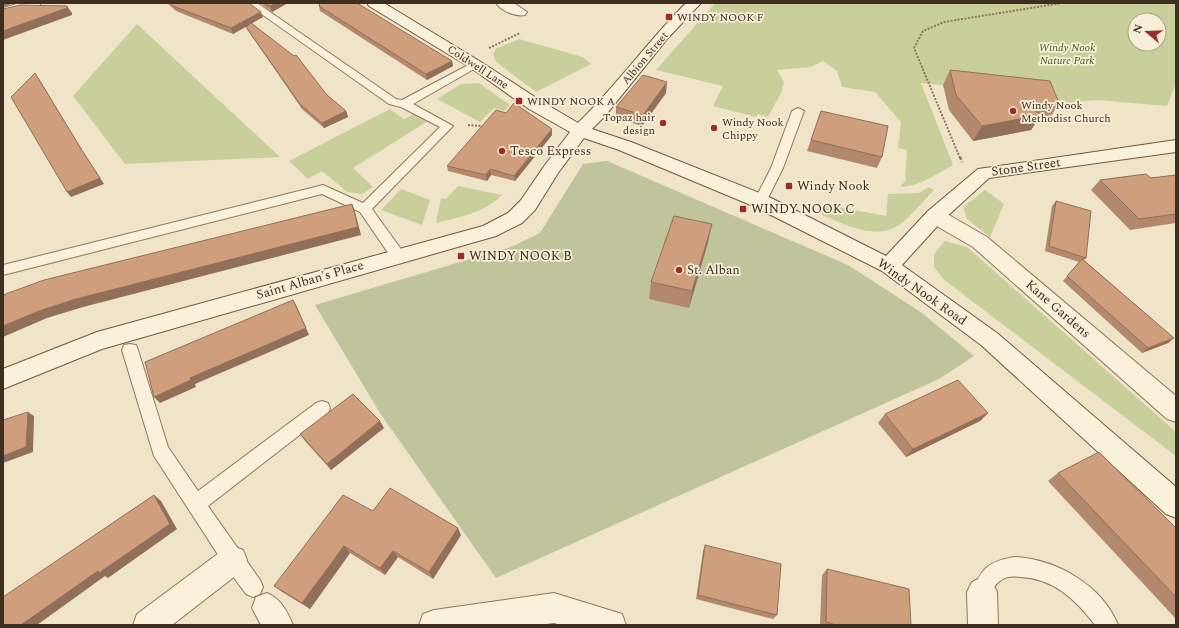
<svg xmlns="http://www.w3.org/2000/svg" width="1179" height="628" viewBox="0 0 1179 628" font-family="Spectral,serif">
	<style>
		.green { fill: #c9cf9b; fill-rule: evenodd }
		.cemetery { fill: #bfc49a }
		.lines { fill: none; stroke-linecap: round; stroke-linejoin: round }
		.lane-casing { stroke: #8d765c; stroke-width: 2 }
		.street-casing { stroke: #8d765c; stroke-width: 2 }
		.secondary-casing { stroke: #6f573f; stroke-width: 2 }
		.path-far1 { stroke: #8d765c; stroke-width: 2; stroke-dasharray: 2 1.5; stroke-linecap: butt }
		.path { stroke: #8d765c; stroke-width: 2.5; stroke-dasharray: 3 2; stroke-linecap: butt }
		.lane { fill: #faf1dc; fill-rule: evenodd }
		.street { fill: #faf1dc; fill-rule: evenodd }
		.secondary { fill: #faf1dc; fill-rule: evenodd }
		.wall { fill: #b2896c }
		.shaded-wall { fill: #916f58 }
		.building { fill: #cf9f7d; stroke: #916f58 }
		.poi-dot { fill: #9e2a2b; stroke: #f7eed8; stroke-width: 1.5 }
		.labels { text-anchor: middle; dominant-baseline: central; stroke-width: 3.5; stroke-linejoin: round; paint-order: stroke }
		.far-poi-label { font-size: 11px; fill: #3d2e20; stroke: #f7eed8; text-anchor: start }
		.far-park-label { font-size: 11px; font-style: italic; fill: #4d5a26; stroke: #f7eed8 }
		.far-street-label { font-size: 11px; fill: #3d2e20; stroke: #f7eed8 }
		.poi-label { font-size: 13px; fill: #3d2e20; stroke: #f7eed8; text-anchor: start }
		.street-label { font-size: 13px; fill: #3d2e20; stroke: #f7eed8 }
	</style>
	<rect width="100%" height="100%" fill="#f0e4c8"/>
	<g class="green">
		<path d="M 715,3 L 1176,3 L 1176,83 L 1167,106 L 1097,100 L 1045,105 L 1041,95 L 921,83 L 953,165 C 938,173 920,186 902,187 L 901,185 L 905,182 L 907,150 L 898,148 L 901,122 L 875,92 L 842,87 L 837,71 L 823,61 L 811,67 L 777,70 L 784,82 L 781,93 L 768,117 L 758,114 L 756,117 L 713,106 L 723,86 L 656,70 ZM 1135,20 L 1159,20 L 1159,44 L 1135,44 Z"/>
		<polygon points="137,24 280,157 125,164 73,96"/>
		<polygon points="519,39 583,57 591,64 536,92 496,62 493,53 497,48"/>
		<polygon points="479,83 510,105 504,111 494,108 480,122 437,99 461,84"/>
		<polygon points="390,109 404,119 414,114 428,121 353,168 373,187 362,194 347,192 322,171 308,179 289,161"/>
		<path d="M 458,186 L 502,195 C 484,213 460,217 436,223 L 441,198 L 446,199 Z"/>
		<path d="M 929,187 L 934,190 C 923,201 912,216 899,225 C 876,241 844,224 822,215 L 821,204 L 886,216 L 888,194 L 919,193 Z"/>
		<polygon points="401,189 430,200 422,225 381,210"/>
		<polygon points="985,190 1004,204 990,237 967,219 963,207"/>
		<polygon points="945,241 967,247 1176,432 1176,456 943,279 934,267 934,254"/>
	</g>
	<polygon class="cemetery" points="607,161 848,265 922,313 974,356 939,379 496,578 380,413 315,305 511,247 540,233 583,164"/>
	<g class="lines">
		<defs>
			<g id="lane">
				<polygon points="246,3 257,3 396,99 402,100 472,63 480,63 481,65 413,104 453,126 372,209 403,252 405,256 403,260 398,261 393,260 360,212 322,194 3,275 3,265 323,185 363,203 440,127 401,107 389,104"/>
				<polygon points="798,108 804,111 783,168 765,204 755,204 754,201 771,168 792,111"/>
				<polygon points="130,344 136,345 138,350 168,447 198,491 316,403 322,401 328,403 330,408 328,413 208,506 260,580 263,587 260,594 253,597 246,594 226,567 154,456 122,350 124,345"/>
				<path d="M 1014,557 C 1056,559 1102,585 1118,625 L 1095,625 C 1076,600 1053,578 1020,577 C 1013,576 1006,576 1000,581 C 994,584 992,593 989,599 L 982,602 L 975,599 L 972,592 C 982,568 987,562 1014,557 Z"/>
			</g>
			<g id="street">
				<polygon points="20,3 41,3 39,6 3,17 3,8"/>
				<path d="M 496,3 L 514,3 L 527,12 L 525,15 C 516,17 501,11 496,3 Z"/>
				<polygon points="935,209 942,211 987,237 1176,396 1176,422 1167,419 973,247 928,221 925,216 928,211"/>
				<polygon points="233,546 243,550 247,560 243,570 172,625 133,625 137,614 223,550"/>
				<polygon points="982,577 992,582 997,592 998,625 968,625 967,592 972,582"/>
				<path d="M 267,593 C 281,599 287,611 293,625 L 261,625 L 252,608 L 256,597 Z"/>
				<polygon points="554,593 622,614 626,625 561,625 554,623 539,625 419,625 423,614 434,610"/>
			</g>
			<path id="secondary" d="M 367,3 L 384,3 L 481,62 L 541,101 L 578,123 C 617,85 648,41 686,3 L 701,3 L 667,39 L 605,116 L 592,129 L 631,142 L 767,196 L 886,256 L 928,211 L 978,169 L 1176,140 L 1176,152 L 989,178 L 942,221 L 902,265 L 997,333 L 1176,487 L 1176,518 L 1166,514 L 981,345 L 882,271 L 753,206 L 619,150 L 584,138 L 558,173 L 535,210 L 522,223 L 496,236 L 102,349 L 3,389 L 3,369 L 97,332 L 483,226 L 508,213 L 521,200 L 545,165 L 570,132 L 529,109 L 471,68 L 369,6 Z"/>
		</defs>
		<use href="#lane" class="lane-casing"/>
		<use href="#street" class="street-casing"/>
		<use href="#secondary" class="secondary-casing"/>
		<g class="path-far1">
			<polyline points="489,48 520,33"/>
			<polyline points="468,125 482,126"/>
			<polyline points="960,158 914,48 923,31 944,22 1062,3"/>
		</g>
		<polyline class="path" points="960,157 962,162"/>
		<use href="#lane" class="lane"/>
		<use href="#street" class="street"/>
		<use href="#secondary" class="secondary"/>
	</g>
	<g class="wall">
		<polygon points="167,3 249,3 263,17 252,23 327,95 346,111 348,117 324,128 302,109 249,32 246,27 247,26 233,34 176,11"/>
		<polygon points="260,3 288,3 272,12"/>
		<polygon points="319,6 452,61 453,66 427,80 320,11"/>
		<polygon points="950,70 1059,103 1050,118 1038,119 1031,130 973,141 949,110 943,85"/>
		<polygon points="666,93 642,126 616,118 616,107"/>
		<polygon points="821,111 882,157 877,168 807,151"/>
		<polygon points="552,129 552,135 515,181 491,175 487,181 448,171 447,166"/>
		<polygon points="1176,175 1176,223 1130,230 1091,190 1100,180 1151,178"/>
		<polygon points="1056,201 1086,258 1084,260 1174,338 1168,343 1142,353 1063,281 1079,262 1045,251 1052,206"/>
		<polygon points="708,242 689,308 649,299 651,282"/>
		<polygon points="988,413 980,421 906,457 878,423 885,414"/>
		<polygon points="384,428 331,470 305,441 300,434"/>
		<polygon points="1058,473 1176,528 1176,619 1048,481"/>
		<polygon points="373,511 461,535 433,579 398,557 385,575 350,553 310,609 282,592 274,586"/>
		<polygon points="705,545 777,615 773,619 696,599 703,551"/>
		<polygon points="827,569 911,625 820,625 822,575"/>
	</g>
	<g class="shaded-wall">
		<polygon points="3,3 14,3 3,7"/>
		<polygon points="276,3 288,3 272,12 270,6"/>
		<polygon points="67,6 72,13 72,15 3,40 3,31"/>
		<polygon points="261,12 263,17 233,34 231,28"/>
		<polygon points="452,61 453,66 427,80 426,74"/>
		<polygon points="35,73 39,79 87,158 104,184 71,197 67,192 83,152"/>
		<polygon points="667,82 666,93 642,126 643,115"/>
		<polygon points="346,111 348,117 324,128 322,123"/>
		<polygon points="1041,115 1031,130 973,141 982,126"/>
		<polygon points="552,129 552,135 515,181 514,176"/>
		<polygon points="490,169 491,175 487,181 486,175"/>
		<polygon points="352,204 355,212 361,235 83,307 47,318 3,337 3,326 39,311"/>
		<polygon points="712,224 708,242 689,308 692,291"/>
		<polygon points="293,300 297,307 309,335 195,384 196,387 160,403 154,397 190,378"/>
		<polygon points="1174,338 1168,343 1142,353 1148,348"/>
		<polygon points="28,412 34,416 33,452 3,463 3,456"/>
		<polygon points="988,413 980,421 906,457 913,449"/>
		<polygon points="380,421 384,428 331,470 327,464"/>
		<polygon points="154,495 161,501 177,529 108,578 105,576 37,625 21,625"/>
		<polygon points="458,528 461,535 433,579 429,572"/>
		<polygon points="344,546 350,553 310,609 302,603"/>
		<polygon points="393,551 398,557 385,575 380,568"/>
	</g>
	<g class="building">
		<polygon points="170,3 249,3 261,12 231,28 173,6"/>
		<polygon points="265,3 276,3 270,6"/>
		<polygon points="320,3 357,3 452,61 426,74 319,6"/>
		<polygon points="20,5 67,6 67,8 3,31 3,9"/>
		<polygon points="251,23 294,56 296,55 327,95 346,111 322,123 300,104 246,27"/>
		<polygon points="950,70 1050,81 1059,103 1029,107 1041,115 982,126 956,95"/>
		<polygon points="35,73 83,152 100,178 67,192 11,97"/>
		<polygon points="643,75 667,82 643,115 616,107"/>
		<polygon points="514,103 552,129 514,176 490,169 486,175 447,166 496,110 506,113"/>
		<polygon points="821,111 888,126 882,157 811,140"/>
		<polygon points="1146,174 1151,178 1176,175 1176,214 1139,219 1100,180"/>
		<polygon points="1056,201 1091,211 1086,258 1049,246"/>
		<polygon points="352,204 358,227 76,299 39,311 3,326 3,295 44,280"/>
		<polygon points="674,216 712,224 692,291 651,282"/>
		<polygon points="1082,259 1174,338 1148,348 1067,276"/>
		<polygon points="293,300 306,328 190,378 191,380 154,397 145,362"/>
		<polygon points="958,380 988,413 913,449 885,414"/>
		<polygon points="353,394 380,421 327,464 300,434"/>
		<polygon points="28,412 26,447 3,456 3,420"/>
		<polygon points="1099,452 1176,528 1176,597 1058,473"/>
		<polygon points="390,488 458,528 429,572 393,551 380,568 344,546 302,603 274,586 343,495 373,511"/>
		<polygon points="154,495 170,524 99,573 98,571 21,625 3,625 3,597"/>
		<polygon points="705,545 781,564 777,615 698,595"/>
		<polygon points="827,569 909,589 911,625 836,625 826,622"/>
	</g>
	<g class="poi-dot">
		<rect x="665" y="13" width="8" height="8" rx="2"/>
		<rect x="515" y="97" width="8" height="8" rx="2"/>
		<circle cx="1013" cy="111" r="4"/>
		<circle cx="663" cy="123" r="4"/>
		<circle cx="714" cy="128" r="4"/>
		<circle cx="502" cy="151" r="4"/>
		<rect x="785" y="182" width="8" height="8" rx="2"/>
		<rect x="739" y="205" width="8" height="8" rx="2"/>
		<rect x="457" y="252" width="8" height="8" rx="2"/>
		<circle cx="679" cy="270" r="4"/>
	</g>
	<g class="labels">
		<g class="far-poi-label">
			<text x="677" y="17">WINDY NOOK F</text>
			<text x="527" y="101">WINDY NOOK A</text>
			<text x="1021" y="105">Windy Nook<tspan x="1021" dy="13">Methodist Church</tspan></text>
			<text x="655" y="117" text-anchor="end">Topaz hair<tspan x="655" dy="13">design</tspan></text>
			<text x="722" y="122">Windy Nook<tspan x="722" dy="13">Chippy</tspan></text>
		</g>
		<g class="far-park-label">
			<text x="1067" y="47">Windy Nook<tspan x="1067" dy="13">Nature Park</tspan></text>
		</g>
		<g class="far-street-label">
			<text transform="translate(645 58) rotate(-50)">Albion Street</text>
			<text transform="translate(478 67) rotate(33)">Coldwell Lane</text>
		</g>
		<g class="poi-label">
			<text x="510" y="151">Tesco Express</text>
			<text x="797" y="186">Windy Nook</text>
			<text x="751" y="209">WINDY NOOK C</text>
			<text x="469" y="256">WINDY NOOK B</text>
			<text x="687" y="270">St. Alban</text>
		</g>
		<g class="street-label">
			<text transform="translate(1026 167) rotate(-8)">Stone Street</text>
			<text transform="translate(310 280) rotate(-16)">Saint Alban's Place</text>
			<text transform="translate(922 292) rotate(35)">Windy Nook Road</text>
			<text transform="translate(1058 309) rotate(41)">Kane Gardens</text>
		</g>
	</g>
	<rect width="1179" height="628" fill="none" stroke="#3d2e20" stroke-width="8"/>
	<g transform="translate(1147 32) rotate(289)"><circle r="19" fill="#f7eed8" stroke="#ada18e"/>
	<path d="M0-3L7 15L0 10L-7 15Z" fill="#9e2a2b"/>
	<text y="-6" font-size="11" font-weight="bold" text-anchor="middle" fill="#3d2e20">N</text>
	</g>
</svg>
